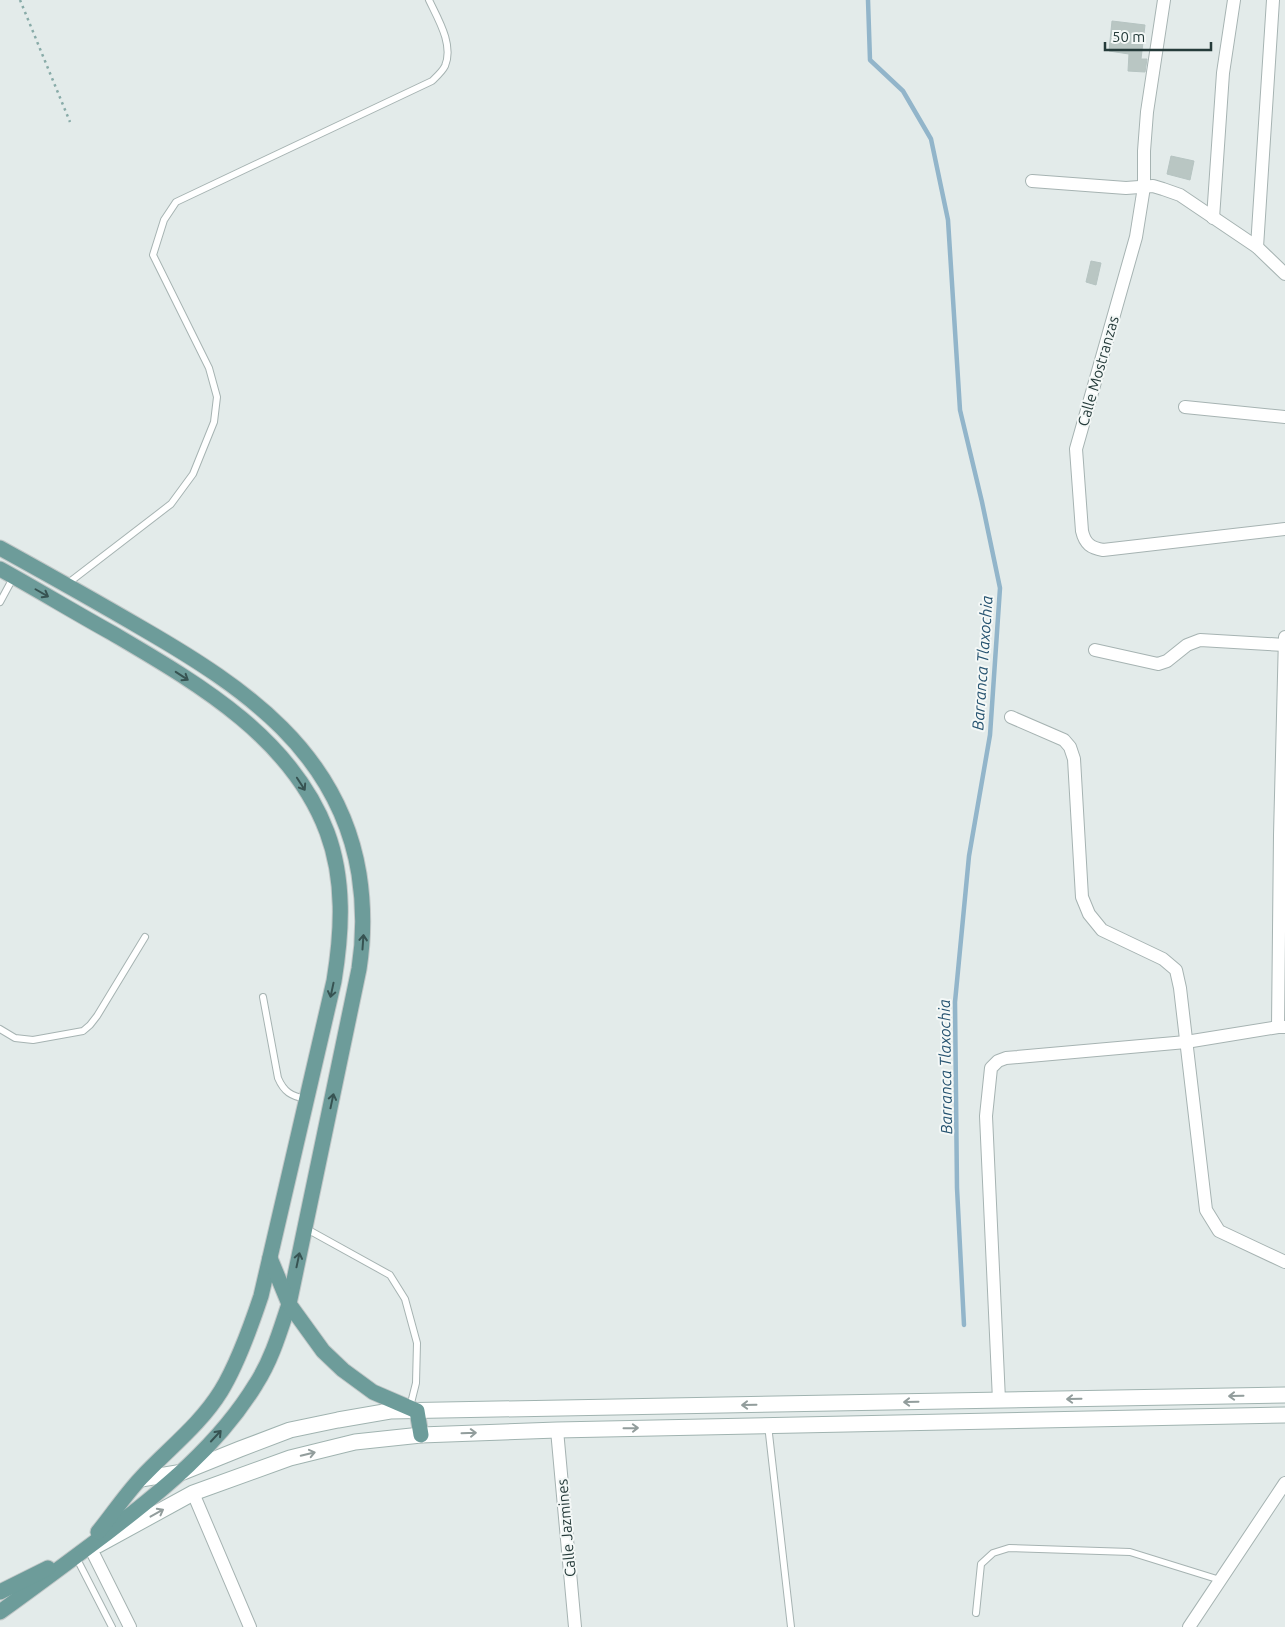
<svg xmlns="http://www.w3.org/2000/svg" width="1285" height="1627" viewBox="0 0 1285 1627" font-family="Ubuntu,sans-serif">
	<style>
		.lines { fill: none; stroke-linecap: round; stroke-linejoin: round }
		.stream { stroke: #92b5ca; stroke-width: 4.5 }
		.building { fill: #b9c6c3; stroke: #b6c4c2 }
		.lane-casing { stroke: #a6b3b2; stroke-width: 8 }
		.street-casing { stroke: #a6b3b2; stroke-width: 14 }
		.secondary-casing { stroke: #a0b3b0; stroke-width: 17 }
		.primary-casing { stroke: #c2c8c8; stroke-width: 17 }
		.path { stroke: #88aba8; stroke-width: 2.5; stroke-dasharray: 2.5 4; stroke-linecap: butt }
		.lane { stroke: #fff; stroke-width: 6 }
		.street { stroke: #fff; stroke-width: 12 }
		.secondary { stroke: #fff; stroke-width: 15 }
		.primary { stroke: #6d9c9a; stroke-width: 15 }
		.oneway { stroke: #375352 }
		.oneway2 { stroke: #929d9c }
		.labels { text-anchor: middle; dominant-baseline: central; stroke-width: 4; stroke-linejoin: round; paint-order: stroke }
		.street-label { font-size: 15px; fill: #253b3a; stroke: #f4f8f7 }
		.water-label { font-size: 16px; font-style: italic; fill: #265370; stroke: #f4f8f7 }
	</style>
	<rect width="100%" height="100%" fill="#e3ebea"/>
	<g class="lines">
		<polyline class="stream" points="868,0 870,60 903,91 931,139 948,220 960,410 982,502 1000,588 990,735 969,856 955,1002 957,1188 964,1325"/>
	</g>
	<g class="building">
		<polygon points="1112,21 1145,25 1141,59 1147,59 1145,72 1128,71 1129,54 1109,51"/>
		<polygon points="1171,156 1194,161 1190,180 1167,174"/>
		<polygon points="1091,261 1101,263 1096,285 1086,282"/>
	</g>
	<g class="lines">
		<defs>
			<g id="lane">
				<path d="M 67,584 L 171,504 L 193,474 L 214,422 L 217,397 L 209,368 L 153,255 L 164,220 L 176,202 L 432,81 C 436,77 442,72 445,66 C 454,45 438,19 429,0"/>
				<polyline points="0,602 13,578"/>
				<path d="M 263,997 L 278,1078 C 284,1092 291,1096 306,1099"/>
				<polyline points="0,1029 15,1038 33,1040 83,1031 90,1025 97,1016 145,937"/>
				<polyline points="305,1228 390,1275 405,1299 417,1343 416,1383 410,1407"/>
				<polyline points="768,1425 791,1627"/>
				<polyline points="76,1557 112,1627"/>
				<polyline points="976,1613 981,1564 993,1553 1009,1548 1130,1552 1220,1580"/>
			</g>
			<g id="street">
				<path d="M 1164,0 L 1147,112 L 1144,151 L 1144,187 L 1136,237 L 1076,449 L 1082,531 C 1085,544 1091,548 1103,550 L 1285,529"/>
				<polyline points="1032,181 1126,188 1153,186 1163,189 1180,195 1257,247 1285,274"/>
				<polyline points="1213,218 1223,73 1234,0"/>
				<polyline points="1257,247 1273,0"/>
				<polyline points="1185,407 1285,417"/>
				<polyline points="1095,650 1158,664 1167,661 1187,645 1200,640 1285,645"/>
				<polyline points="1011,717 1064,740 1070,747 1074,759 1082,897 1089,914 1102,930 1163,959 1176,970 1180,988 1206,1210 1219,1231 1285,1262"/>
				<polyline points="1278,1027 1280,835 1285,637"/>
				<polyline points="999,1400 986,1116 991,1068 998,1061 1006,1058 1186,1042 1278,1027 1285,1027"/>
				<polyline points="557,1430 575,1627"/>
				<polyline points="193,1493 250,1627"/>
				<polyline points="91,1549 130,1627"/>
				<polyline points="1189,1627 1285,1483"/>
			</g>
			<g id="secondary">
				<polyline points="141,1479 183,1472 240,1449 290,1430 338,1420 390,1411 1285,1395"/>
				<polyline points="98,1545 193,1493 290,1458 355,1442 421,1435 557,1430 1285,1415"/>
			</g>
			<g id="primary">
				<path d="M 0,548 C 49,575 97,602 145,630 C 245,688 339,752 359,874 C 364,906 364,937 359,969 L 289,1304 C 280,1331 272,1359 256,1384 C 219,1445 163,1490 107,1533 C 71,1560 36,1586 0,1612"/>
				<path d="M 0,569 C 38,590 74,612 112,633 C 195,682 291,736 327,832 C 345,880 342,932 334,981 L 261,1296 C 251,1326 238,1363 221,1391 C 200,1425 168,1449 141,1478 C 125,1495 112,1515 98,1532"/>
				<polyline points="270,1258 289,1304 323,1351 343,1370 373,1392 417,1411 421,1435"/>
				<polyline points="0,1592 48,1568"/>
			</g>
		</defs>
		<use href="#lane" class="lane-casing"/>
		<use href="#street" class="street-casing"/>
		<use href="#secondary" class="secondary-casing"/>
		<use href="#primary" class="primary-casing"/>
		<polyline class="path" points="20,0 70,122"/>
		<use href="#lane" class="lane"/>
		<use href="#street" class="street"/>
		<use href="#secondary" class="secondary"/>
		<use href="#primary" class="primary"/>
	</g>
	<defs><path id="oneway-shaft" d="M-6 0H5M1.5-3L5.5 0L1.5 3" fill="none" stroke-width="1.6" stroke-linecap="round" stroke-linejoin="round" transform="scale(1.25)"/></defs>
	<g class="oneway">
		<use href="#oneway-shaft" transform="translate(42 593) rotate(30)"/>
		<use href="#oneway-shaft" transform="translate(182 676) rotate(33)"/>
		<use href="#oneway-shaft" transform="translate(301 784) rotate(57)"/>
		<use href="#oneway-shaft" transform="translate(363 942) rotate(-86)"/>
		<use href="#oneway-shaft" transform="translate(332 990) rotate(102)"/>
		<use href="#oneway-shaft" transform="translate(332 1101) rotate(-78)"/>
		<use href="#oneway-shaft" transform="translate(298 1260) rotate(-78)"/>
		<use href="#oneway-shaft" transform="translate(216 1436) rotate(-47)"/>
	</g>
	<g class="oneway2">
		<use href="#oneway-shaft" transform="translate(1236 1396) rotate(179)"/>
		<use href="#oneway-shaft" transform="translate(1074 1399) rotate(179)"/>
		<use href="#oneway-shaft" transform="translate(911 1402) rotate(179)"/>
		<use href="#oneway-shaft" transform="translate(749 1405) rotate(179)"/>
		<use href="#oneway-shaft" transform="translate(631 1428) rotate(-1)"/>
		<use href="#oneway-shaft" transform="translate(469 1433) rotate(-2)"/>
		<use href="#oneway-shaft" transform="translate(308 1454) rotate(-14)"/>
		<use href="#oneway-shaft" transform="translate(157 1513) rotate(-29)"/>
	</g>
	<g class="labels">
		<g class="street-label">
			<text transform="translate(1098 371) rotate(-74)">Calle Mostranzas</text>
			<text transform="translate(566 1528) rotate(-95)">Calle Jazmines</text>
		</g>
		<g class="water-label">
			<text transform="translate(982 663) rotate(-86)">Barranca Tlaxochia</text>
			<text transform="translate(945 1067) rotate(-91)">Barranca Tlaxochia</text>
		</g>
	</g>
	<path d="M1105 42v8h106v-8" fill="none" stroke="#253b3a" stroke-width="2.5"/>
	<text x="1112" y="42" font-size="15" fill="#253b3a" stroke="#f4f8f7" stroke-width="4" paint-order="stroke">50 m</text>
</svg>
